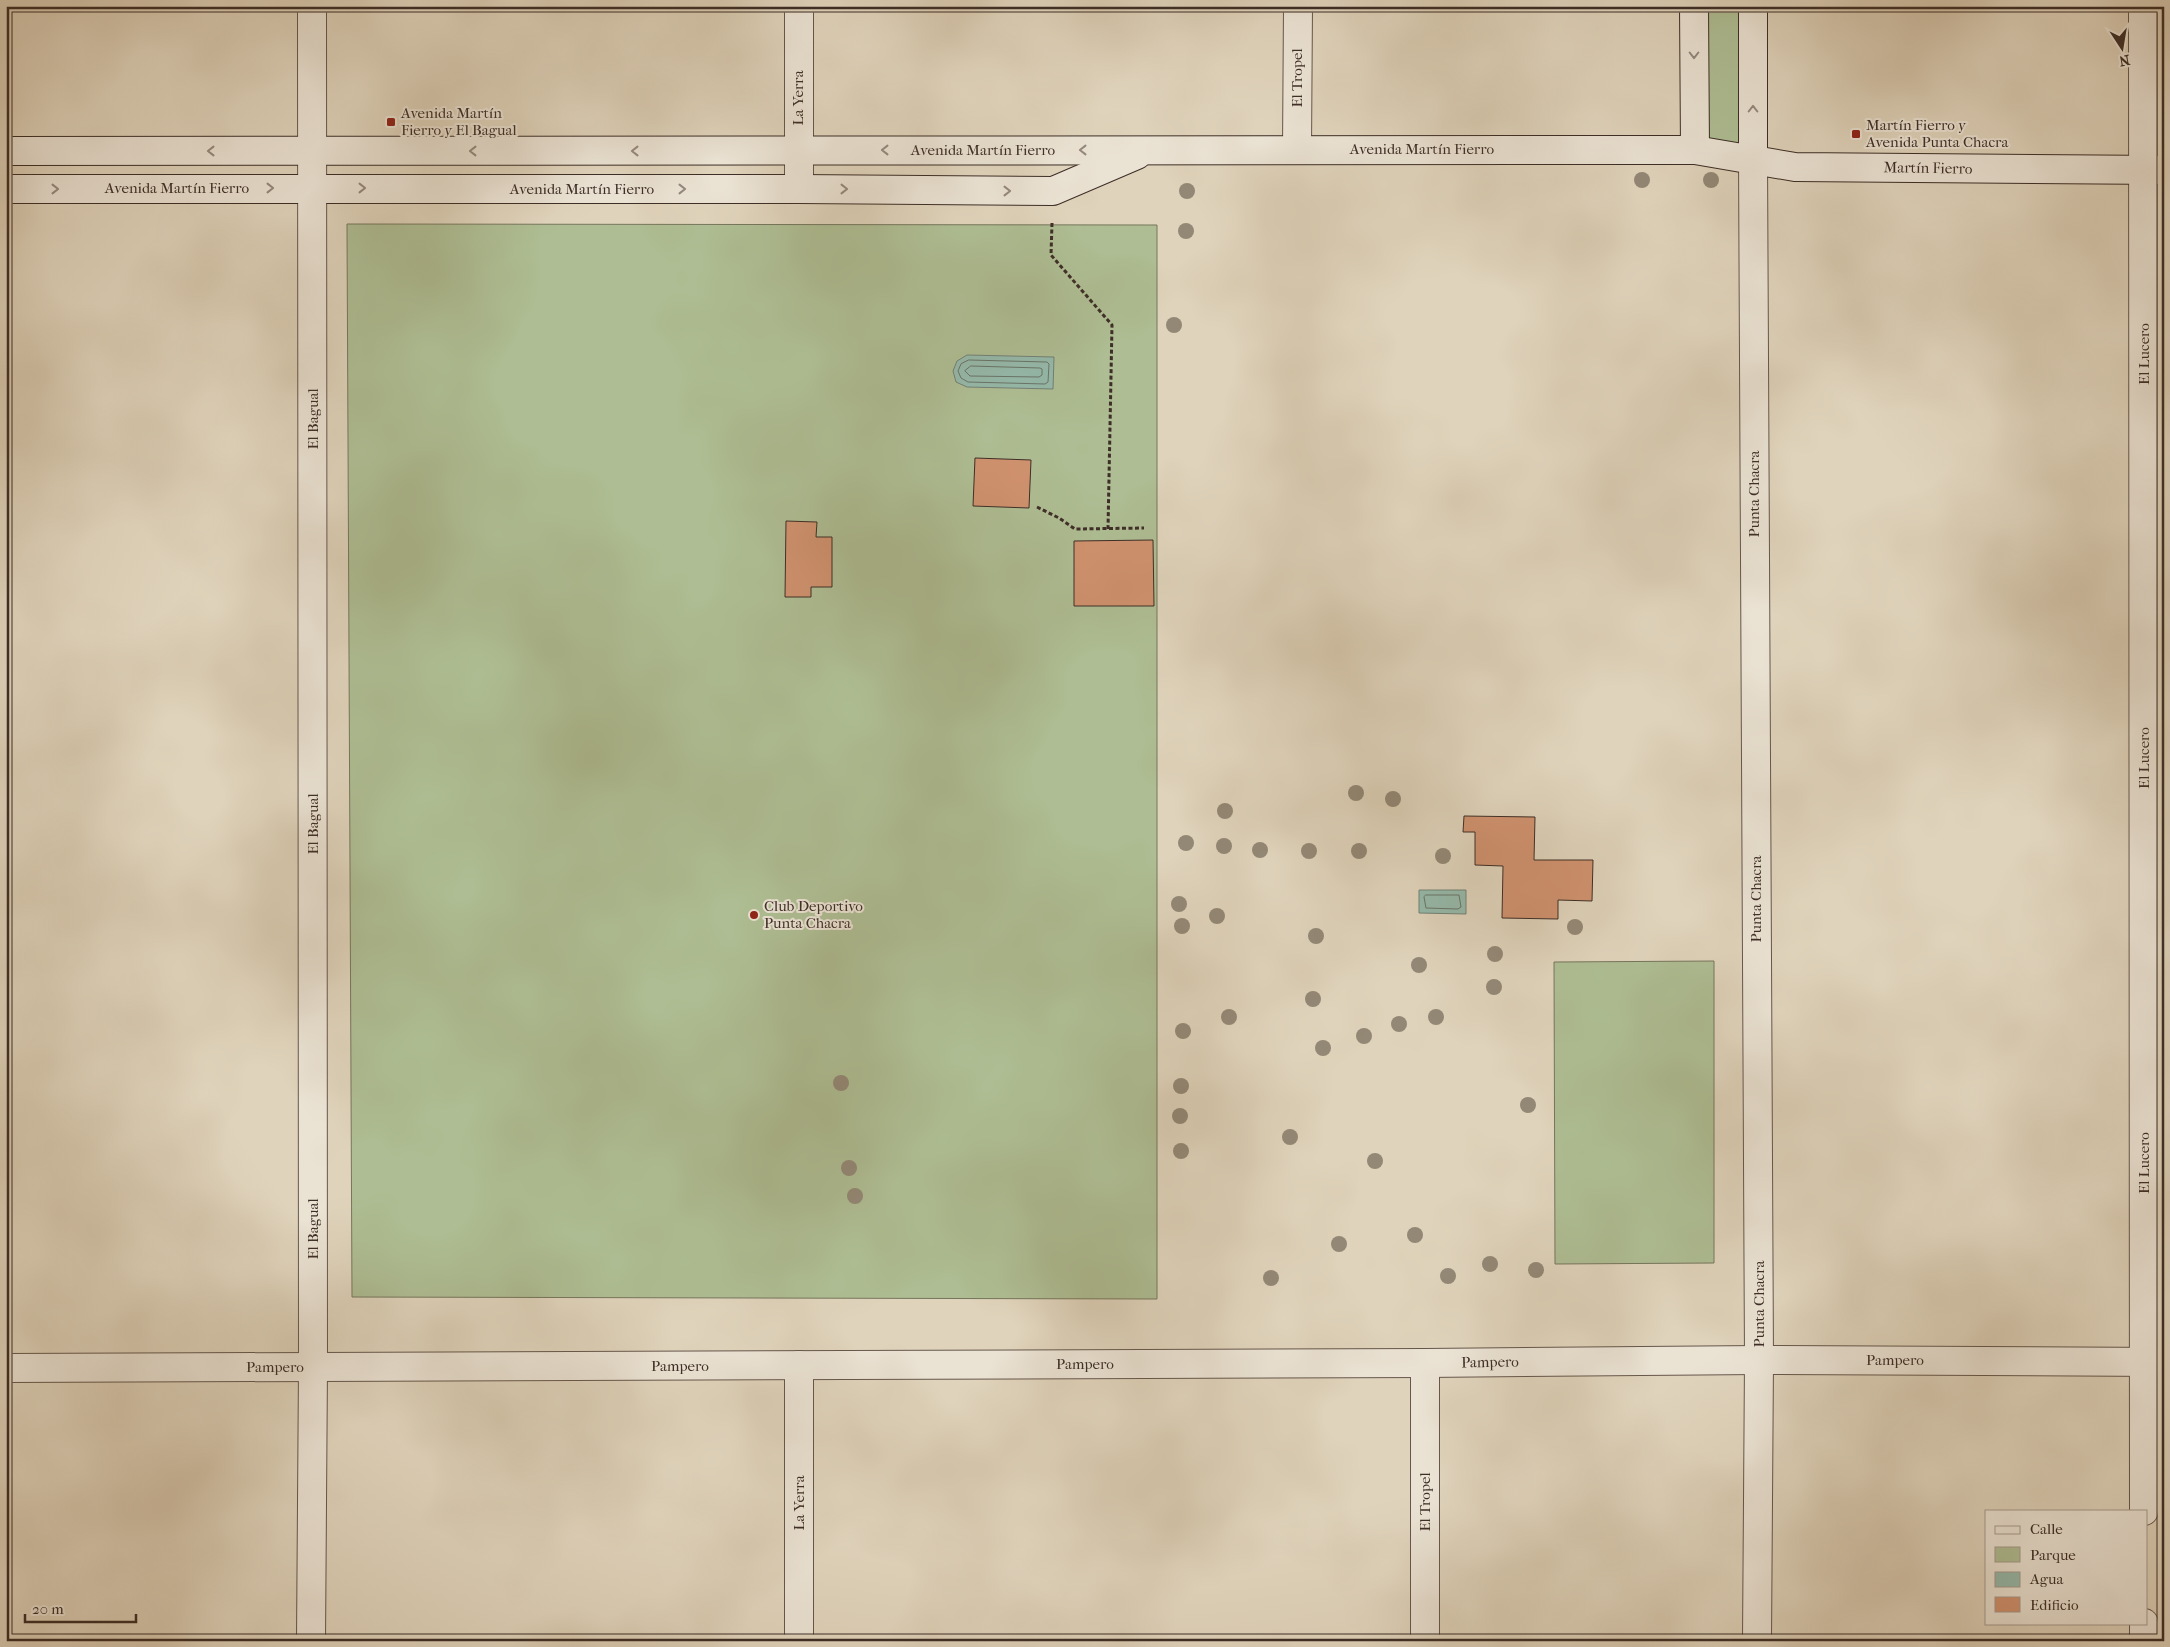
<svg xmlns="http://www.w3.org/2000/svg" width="2170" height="1647" viewBox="0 0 2170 1647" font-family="'IM FELL French Canon',serif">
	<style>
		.green { fill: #aebd93; stroke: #76765d }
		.water { fill: #95b9aa; stroke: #728176 }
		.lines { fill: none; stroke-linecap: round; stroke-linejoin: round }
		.shore { stroke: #697468; stroke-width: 1 }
		.building { fill: #d0926f; stroke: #3d2e27 }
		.street-casing { stroke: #66574c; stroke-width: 30 }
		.secondary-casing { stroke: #3d2e27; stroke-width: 30 }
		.path { stroke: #3d2e27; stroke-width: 3; stroke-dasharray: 4 2.5; stroke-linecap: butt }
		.street { stroke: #eae2d3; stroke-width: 28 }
		.secondary { stroke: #eae2d3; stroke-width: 28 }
		.tree { fill: #938876 }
		.oneway { stroke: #94887d }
		.poi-dot { fill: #8f2418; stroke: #eae2d3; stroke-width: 2 }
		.labels { text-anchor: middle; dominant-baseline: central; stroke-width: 4; stroke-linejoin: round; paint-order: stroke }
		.street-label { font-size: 15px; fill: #3d2e27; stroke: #eae2d3 }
		.poi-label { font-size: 15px; fill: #3d2e27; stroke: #eae2d3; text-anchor: start }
	</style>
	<rect width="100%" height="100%" fill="#dfd3bb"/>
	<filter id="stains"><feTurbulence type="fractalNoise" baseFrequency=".004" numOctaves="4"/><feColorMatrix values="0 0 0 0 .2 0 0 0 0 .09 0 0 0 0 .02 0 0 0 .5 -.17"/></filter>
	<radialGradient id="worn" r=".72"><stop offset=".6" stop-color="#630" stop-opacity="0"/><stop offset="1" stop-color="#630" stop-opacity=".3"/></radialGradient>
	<g class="green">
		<polygon points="1694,6 1753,6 1753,158 1695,150"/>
		<polygon points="347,224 1157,225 1157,1299 352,1297"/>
		<polygon points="1714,961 1714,1263 1555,1264 1554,962"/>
	</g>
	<g class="water">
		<polygon points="967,355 1054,357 1053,389 967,387 956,382 953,371 957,361"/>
		<polygon points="1419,890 1466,890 1466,914 1419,913"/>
	</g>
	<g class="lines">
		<g class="shore">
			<polygon points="969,360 1047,362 1049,364 1048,382 1045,384 968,382 961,378 958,371 961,364"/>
			<polygon points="971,366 1040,368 1042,369 1042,375 1039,377 970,376 965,371"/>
			<polygon points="1426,895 1459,895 1461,907 1458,909 1426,908 1424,897"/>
		</g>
	</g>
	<g class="building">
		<polygon points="975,458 1031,460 1029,508 973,506"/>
		<polygon points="786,521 817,522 816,537 832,537 832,587 811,587 811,597 785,597"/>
		<polygon points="1153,540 1154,606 1074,606 1074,541"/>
		<polygon points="1464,816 1535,817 1534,860 1593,860 1592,901 1558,900 1558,919 1502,918 1503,866 1475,865 1475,832 1463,832"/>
	</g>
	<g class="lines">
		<defs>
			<g id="street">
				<polyline points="2143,6 2144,1511"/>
				<polyline points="1297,149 1298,6"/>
				<polyline points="1753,158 1759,1360 1757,1641"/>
				<polyline points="799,189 799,6"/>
				<polyline points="1425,1363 1425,1641"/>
				<polyline points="799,1365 799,1641"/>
				<polyline points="6,1368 1425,1363 1759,1360 2164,1362"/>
				<polyline points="2144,1623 2144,1641"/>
				<polyline points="311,1641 313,1367 312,6"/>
			</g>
			<g id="secondary">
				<polyline points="1694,6 1695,150"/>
				<polyline points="6,151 1695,150 1795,167 2164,170"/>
				<polyline points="1753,158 1753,6"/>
				<polyline points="6,189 799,189 1053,191 1137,155"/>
			</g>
		</defs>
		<use href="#street" class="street-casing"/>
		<use href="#secondary" class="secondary-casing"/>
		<g class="path">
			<polyline points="1052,223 1051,255 1112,325 1108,529"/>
			<polyline points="1037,507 1059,518 1075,529 1144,528"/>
		</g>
		<use href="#street" class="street"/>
		<use href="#secondary" class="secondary"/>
	</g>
	<g class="tree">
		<circle cx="1642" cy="180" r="8"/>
		<circle cx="1711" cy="180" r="8"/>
		<circle cx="1187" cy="191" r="8"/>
		<circle cx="1186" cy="231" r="8"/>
		<circle cx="1174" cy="325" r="8"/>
		<circle cx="1356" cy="793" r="8"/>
		<circle cx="1393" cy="799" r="8"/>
		<circle cx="1225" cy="811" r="8"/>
		<circle cx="1186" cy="843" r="8"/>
		<circle cx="1224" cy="846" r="8"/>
		<circle cx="1260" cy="850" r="8"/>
		<circle cx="1309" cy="851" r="8"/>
		<circle cx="1359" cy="851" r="8"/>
		<circle cx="1443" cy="856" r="8"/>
		<circle cx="1179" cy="904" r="8"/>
		<circle cx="1217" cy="916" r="8"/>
		<circle cx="1182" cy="926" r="8"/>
		<circle cx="1575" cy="927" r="8"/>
		<circle cx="1316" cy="936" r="8"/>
		<circle cx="1495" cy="954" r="8"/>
		<circle cx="1419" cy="965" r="8"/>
		<circle cx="1494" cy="987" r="8"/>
		<circle cx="1313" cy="999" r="8"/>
		<circle cx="1229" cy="1017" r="8"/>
		<circle cx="1436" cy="1017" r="8"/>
		<circle cx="1399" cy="1024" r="8"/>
		<circle cx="1183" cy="1031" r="8"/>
		<circle cx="1364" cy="1036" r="8"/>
		<circle cx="1323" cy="1048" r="8"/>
		<circle cx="841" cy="1083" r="8"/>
		<circle cx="1181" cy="1086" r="8"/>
		<circle cx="1528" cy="1105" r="8"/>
		<circle cx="1180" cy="1116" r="8"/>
		<circle cx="1290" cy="1137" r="8"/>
		<circle cx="1181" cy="1151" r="8"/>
		<circle cx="1375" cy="1161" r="8"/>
		<circle cx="849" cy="1168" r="8"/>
		<circle cx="855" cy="1196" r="8"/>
		<circle cx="1415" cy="1235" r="8"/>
		<circle cx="1339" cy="1244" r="8"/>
		<circle cx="1490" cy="1264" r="8"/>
		<circle cx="1536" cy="1270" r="8"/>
		<circle cx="1448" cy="1276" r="8"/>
		<circle cx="1271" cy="1278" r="8"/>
	</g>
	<defs><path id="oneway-chevron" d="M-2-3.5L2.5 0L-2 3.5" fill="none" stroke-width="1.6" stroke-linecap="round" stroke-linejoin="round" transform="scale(1.25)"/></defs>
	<g class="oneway">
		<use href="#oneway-chevron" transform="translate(1694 55) rotate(90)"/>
		<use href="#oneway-chevron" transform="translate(1753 109) rotate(-90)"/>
		<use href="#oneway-chevron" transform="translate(885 150) rotate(180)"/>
		<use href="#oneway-chevron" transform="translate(1083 150) rotate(180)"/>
		<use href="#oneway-chevron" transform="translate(211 151) rotate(180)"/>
		<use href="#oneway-chevron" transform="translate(473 151) rotate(180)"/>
		<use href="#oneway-chevron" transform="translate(635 151) rotate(180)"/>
		<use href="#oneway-chevron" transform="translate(270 188)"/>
		<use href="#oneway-chevron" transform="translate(362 188)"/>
		<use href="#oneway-chevron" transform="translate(55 189)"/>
		<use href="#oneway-chevron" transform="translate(682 189)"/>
		<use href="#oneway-chevron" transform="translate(844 189)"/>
		<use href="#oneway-chevron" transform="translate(1007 191)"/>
	</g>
	<g class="poi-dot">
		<rect x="386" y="117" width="10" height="10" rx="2.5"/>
		<rect x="1851" y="129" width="10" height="10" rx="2.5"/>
		<circle cx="754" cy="915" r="5"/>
	</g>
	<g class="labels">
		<g class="street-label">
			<text transform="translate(1297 78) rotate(-90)">El Tropel</text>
			<text transform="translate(798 98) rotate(-90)">La Yerra</text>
			<text x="1422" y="149">Avenida Martín Fierro</text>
			<text x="983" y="150">Avenida Martín Fierro</text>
			<text transform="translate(1928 168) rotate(1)">Martín Fierro</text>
			<text x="177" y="188">Avenida Martín Fierro</text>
			<text x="582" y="189">Avenida Martín Fierro</text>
			<text transform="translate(2144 354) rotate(-90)">El Lucero</text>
			<text transform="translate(313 419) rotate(-90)">El Bagual</text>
			<text transform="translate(1754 494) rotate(-90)">Punta Chacra</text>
			<text transform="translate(2144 758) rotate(-90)">El Lucero</text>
			<text transform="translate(313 824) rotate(-90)">El Bagual</text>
			<text transform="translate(1756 899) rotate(-90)">Punta Chacra</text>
			<text transform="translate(2144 1163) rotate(-90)">El Lucero</text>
			<text transform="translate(313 1229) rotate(-90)">El Bagual</text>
			<text transform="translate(1759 1304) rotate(-90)">Punta Chacra</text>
			<text x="1895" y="1360">Pampero</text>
			<text transform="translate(1490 1362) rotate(-1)">Pampero</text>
			<text x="1085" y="1364">Pampero</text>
			<text x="680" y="1366">Pampero</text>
			<text x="275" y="1367">Pampero</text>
			<text transform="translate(1425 1502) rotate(-90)">El Tropel</text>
			<text transform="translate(799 1503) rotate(-90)">La Yerra</text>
		</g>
		<g class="poi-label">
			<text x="401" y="113">Avenida Martín<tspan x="401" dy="17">Fierro y El Bagual</tspan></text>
			<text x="1866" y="125">Martín Fierro y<tspan x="1866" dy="17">Avenida Punta Chacra</tspan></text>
			<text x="764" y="906">Club Deportivo<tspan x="764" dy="17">Punta Chacra</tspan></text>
		</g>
	</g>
	<rect width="2170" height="1647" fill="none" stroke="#dfd3bb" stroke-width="25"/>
	<rect x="8" y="8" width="2155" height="1632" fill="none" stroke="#3d2e27" stroke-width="2.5"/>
	<rect x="12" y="12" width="2145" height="1622" fill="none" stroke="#3d2e27"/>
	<rect x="1985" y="1510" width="162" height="115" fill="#eae2d3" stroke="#a59a8e"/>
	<rect x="1995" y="1526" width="25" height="8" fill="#eae2d3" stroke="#a59a8e"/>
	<text x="2030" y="1534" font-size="15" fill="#3d2e27">Calle</text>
	<rect x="1995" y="1547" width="25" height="15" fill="#aebd93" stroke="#a59a8e"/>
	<text x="2030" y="1560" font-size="15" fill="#3d2e27">Parque</text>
	<rect x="1995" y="1572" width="25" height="15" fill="#95b9aa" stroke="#a59a8e"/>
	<text x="2030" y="1584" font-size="15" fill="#3d2e27">Agua</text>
	<rect x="1995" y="1597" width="25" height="15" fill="#d0926f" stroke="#a59a8e"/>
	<text x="2030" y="1610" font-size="15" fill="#3d2e27">Edificio</text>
	<g transform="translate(2122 48) rotate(168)" stroke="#eae2d3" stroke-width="4" paint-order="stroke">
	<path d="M0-4L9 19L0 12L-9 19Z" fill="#3d2e27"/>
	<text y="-8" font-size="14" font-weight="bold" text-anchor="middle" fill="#3d2e27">N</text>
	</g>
	<path d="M25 1614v8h111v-8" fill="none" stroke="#3d2e27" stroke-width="2.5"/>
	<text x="32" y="1614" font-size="15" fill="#3d2e27" stroke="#eae2d3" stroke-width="4" paint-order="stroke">20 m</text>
	<rect width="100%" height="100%" filter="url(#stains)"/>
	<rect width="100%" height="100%" fill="url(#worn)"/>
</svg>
